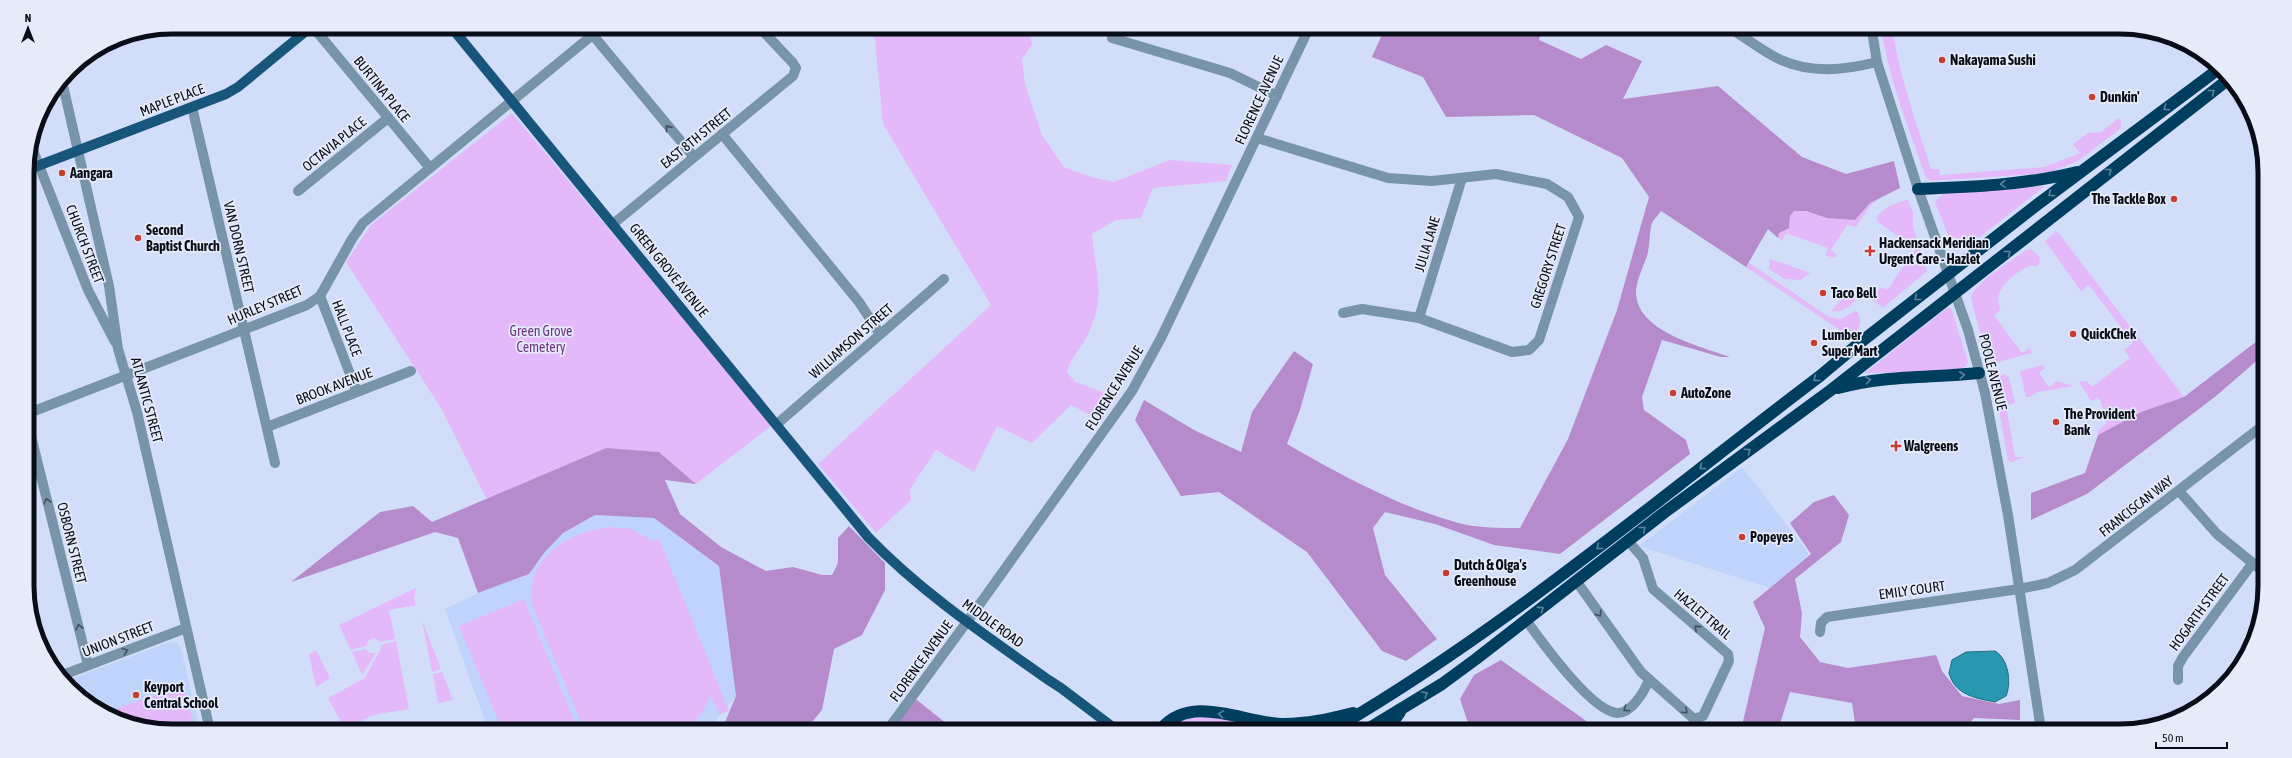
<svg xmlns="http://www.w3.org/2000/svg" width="2292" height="758" viewBox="0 0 2292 758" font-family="'Asap Condensed',sans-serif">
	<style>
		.built { fill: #c0d3fb }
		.green { fill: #e4b9f9 }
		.forest { fill: #b68bcb }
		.water { fill: #2798b0; stroke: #1e6e82 }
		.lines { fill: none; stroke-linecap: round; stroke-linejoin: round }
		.minor { stroke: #7794a9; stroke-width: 10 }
		.major { stroke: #18557a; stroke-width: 10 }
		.highway { stroke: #003e5f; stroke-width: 12 }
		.oneway { stroke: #5c839d }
		.oneway2 { stroke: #405060 }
		.poi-dot { fill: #c93c31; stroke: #e5ebf9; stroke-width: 1.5 }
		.labels { text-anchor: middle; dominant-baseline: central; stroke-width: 3.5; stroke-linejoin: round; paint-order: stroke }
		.poi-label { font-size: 14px; font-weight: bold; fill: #090d18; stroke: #e5ebf9; text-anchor: start }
		.street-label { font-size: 14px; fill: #090d18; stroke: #e5ebf9 }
		.park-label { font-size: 14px; fill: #6b3582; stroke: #e5ebf9 }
		.rim { fill: none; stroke: #090d18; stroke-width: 5 }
	</style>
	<rect width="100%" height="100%" fill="#d2def9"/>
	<g class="built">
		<polygon points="1742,467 1809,554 1770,588 1639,546"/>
		<polygon points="595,515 654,518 719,566 736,696 710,727 487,727 445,609 478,593 529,574 544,553 563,533"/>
		<polygon points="176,642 181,648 199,726 134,726 99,711 63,682 167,643"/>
	</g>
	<g class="green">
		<path d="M 868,29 L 1030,29 L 1032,45 L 1022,59 L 1025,84 L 1042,135 L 1064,167 L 1091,177 L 1114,182 L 1169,160 L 1232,165 L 1226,181 L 1153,188 L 1141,218 L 1116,220 L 1092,234 C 1095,272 1106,292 1090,330 C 1084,345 1071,356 1067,372 L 1075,382 L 1116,397 L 1102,421 L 1071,405 L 1032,443 L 997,426 L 974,472 L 936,450 L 910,489 L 911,500 L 876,533 L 818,464 L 991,305 L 883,124 L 875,40 Z"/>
		<path d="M 1882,31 L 1898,31 L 1893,32 C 1900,79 1917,124 1931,169 L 1939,169 L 1940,175 L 2045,167 L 2080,153 L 2073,144 L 2088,133 L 2101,132 L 2119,118 L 2121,120 L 2121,128 L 2078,161 L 2048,173 L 1931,181 L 1926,178 C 1910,130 1889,82 1882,31 Z"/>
		<polygon points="512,113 772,425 696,484 659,452 606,448 487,500 441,408 346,262 371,225"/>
		<polygon points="2045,186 1967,247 1964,243 1954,250 1935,202 1943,193 1950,191"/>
		<polygon points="1880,198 1870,206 1856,227 1847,225 1831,250 1837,255 1834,258 1825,255 1828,248 1786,233 1782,241 1778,238 1779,233 1789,228 1790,216 1794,211 1806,211 1827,218 1854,220 1870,203"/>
		<polygon points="1905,200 1908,200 1913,213 1913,226 1927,271 1883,308 1874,301 1875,296 1880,288 1888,289 1917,247 1907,246 1906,242 1878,222 1877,216 1889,206"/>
		<polygon points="2057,231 2184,397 2141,412 2098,435 2098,430 2106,424 2101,401 2097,398 2091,401 2079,382 2087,381 2092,387 2130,358 2124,350 2133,343 2089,285 2081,291 2045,241"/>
		<path d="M 2031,249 L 2040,257 L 2039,265 C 2035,267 2031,265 2027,267 C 2011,275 1991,292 2001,310 L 1994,315 L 2022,353 L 2030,348 L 2032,353 L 1994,363 L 1987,357 L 1971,299 C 1970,285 2014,259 2026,250 Z"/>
		<polygon points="1770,259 1805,271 1810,273 1801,280 1784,279 1769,269"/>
		<path d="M 1748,262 L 1829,317 L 1841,319 L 1855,311 L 1858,312 C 1862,323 1860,331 1850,337 L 1746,267 Z"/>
		<path d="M 1850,290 L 1856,296 C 1855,306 1840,314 1831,311 Z"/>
		<polygon points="1947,308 1951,308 1968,362 1965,367 1952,372 1865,373"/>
		<polygon points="2043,365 2045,368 2039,373 2049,387 2057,381 2073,386 2038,392 2030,397 2026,397 2020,371"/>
		<polygon points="2005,374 2009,377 2015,403 2006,405 2015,457 2025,457 2011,462 2008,460 1994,382 1996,377"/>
		<path d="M 609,527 L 631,529 L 653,541 L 659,539 L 729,711 L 719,714 L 711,695 L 701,715 L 688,727 L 583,727 L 533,608 C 524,558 566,533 609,527 Z"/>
		<polygon points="416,588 414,598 416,605 389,610 395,639 380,642 374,638 369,640 366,646 351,650 339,625"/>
		<polygon points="524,599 577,727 501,727 459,626"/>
		<polygon points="422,620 441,669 432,672"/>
		<polygon points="396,641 409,709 373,715 349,727 334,726 341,722 328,698 365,678 381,648 381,645"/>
		<polygon points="366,649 369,653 376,653 362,675 352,652"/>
		<polygon points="316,650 330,678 316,687 309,654"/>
		<polygon points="442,672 453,700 438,703 433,674"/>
		<polygon points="177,688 185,693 194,726 134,726 103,713"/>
		<polygon points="1202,715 1306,729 1168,728 1175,722"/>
	</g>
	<g class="forest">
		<path d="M 1384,30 L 1542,30 L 1539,40 L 1581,59 L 1606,45 L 1642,61 L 1623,99 L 1718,86 L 1802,157 L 1846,174 L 1894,161 L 1900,188 L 1870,203 L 1855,220 L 1827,218 L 1806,211 L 1794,211 L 1790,216 L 1789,228 L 1779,233 L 1778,238 L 1768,229 L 1746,267 L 1661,211 C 1659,214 1654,219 1652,223 C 1649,233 1650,245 1647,256 C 1643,267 1637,279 1636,291 C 1635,331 1700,346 1730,357 L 1721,357 L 1662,340 L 1642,397 L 1644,410 L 1686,440 L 1690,454 L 1560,554 L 1494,545 L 1435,524 L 1385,512 L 1373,528 L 1385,575 L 1437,639 L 1406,661 L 1382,651 L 1307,552 L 1219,492 L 1181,496 L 1135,420 L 1144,400 L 1194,430 L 1241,452 L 1252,412 L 1294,351 L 1313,364 L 1300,410 L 1287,444 C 1339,474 1401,508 1459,523 C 1477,528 1501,528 1520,528 L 1568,439 L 1617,310 L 1649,197 L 1622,158 L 1534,115 L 1446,117 L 1423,77 L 1372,57 Z"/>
		<polygon points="2261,338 2261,357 2216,396 2087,494 2031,520 2031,493 2085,473 2098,435 2141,412 2184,397"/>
		<polygon points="606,448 659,452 696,484 665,480 680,514 721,547 766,571 793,567 822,575 832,575 838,563 838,538 849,526 885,563 885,590 862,635 834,649 822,710 807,728 723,727 736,696 719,566 654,518 595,515 563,533 544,553 529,574 478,593 458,538 435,532 291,582 380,512 413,506 432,522"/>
		<polygon points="1834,495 1849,515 1841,542 1795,579 1802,613 1800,637 1820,662 1848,668 1936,655 1942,671 1962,696 1999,704 2020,700 2020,720 1974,718 1964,730 1856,730 1852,703 1790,692 1778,730 1741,730 1765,628 1753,602 1811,554 1790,523 1814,502"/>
		<polygon points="1501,660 1596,728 1606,729 1470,729 1460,699 1474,675"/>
		<polygon points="912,696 952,728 888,728"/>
	</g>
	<path class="water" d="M 1995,651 C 2008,658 2012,682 2006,696 L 1995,702 C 1975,698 1955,695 1949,673 L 1952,660 L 1966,652 Z"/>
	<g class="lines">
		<g class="minor">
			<polyline points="313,27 430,168"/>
			<polyline points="587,28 694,157"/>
			<path d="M 1734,31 C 1749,40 1765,53 1781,60 C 1813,74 1845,70 1877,62"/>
			<polyline points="1872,31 1877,62 1918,189 1968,330 1985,393 2008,515 2041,730"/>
			<polyline points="1112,38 1230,73 1277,96"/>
			<polyline points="62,81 109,286 118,349 137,412 209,726"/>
			<polyline points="192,107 275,463"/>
			<polyline points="722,134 859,302 880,334"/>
			<polyline points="1257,138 1388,178 1432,181 1496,174 1547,184 1568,197 1579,217 1539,340 1529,350 1512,352 1419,318 1362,309 1343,313"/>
			<polyline points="31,145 88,290 115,342"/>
			<polyline points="298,191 388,118"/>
			<polyline points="613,224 793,76 796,68 793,63 760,28"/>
			<polyline points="320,296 357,392"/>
			<polyline points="1419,318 1462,178"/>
			<polyline points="29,413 307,305 320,296 352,239 363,223 601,28"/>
			<polyline points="777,424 944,279"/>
			<polyline points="267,427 411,371"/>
			<polyline points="29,428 88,665"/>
			<polyline points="2179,491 2217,534 2260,569"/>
			<polyline points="1577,582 1641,672 1694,719 1703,716 1729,661 1728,654 1653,589 1643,558 1628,541"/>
			<path d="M 1526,620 C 1541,641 1591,711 1617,713 C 1631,714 1645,691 1649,679"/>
			<polyline points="1820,632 1821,623 1827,617 2019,589 2048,583 2075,570 2261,427"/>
			<polyline points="60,676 186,628"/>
			<polyline points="2178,680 2178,666 2183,657 2252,564"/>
			<polyline points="889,728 977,608 1132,391 1161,338 1308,30"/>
		</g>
		<g class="major">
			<path d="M 452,28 L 868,537 C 921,592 985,635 1047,679 L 1061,688 L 1114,728"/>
			<polyline points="27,170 226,94 238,87 311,27"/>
		</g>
		<g class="highway">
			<path d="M 1918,189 C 1972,187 2025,185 2077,172"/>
			<path d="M 1838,388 C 1884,375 1931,378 1979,373"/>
			<path d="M 1162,728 C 1193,693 1245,724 1284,724 C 1308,724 1329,719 1353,713"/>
			<path d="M 1334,729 C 1507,628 1660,497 1820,376 L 1857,345 L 2038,204 L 2220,68"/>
			<polyline points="1368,729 1442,684 1476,659 1665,512 1831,390 2230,78"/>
			<polyline points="1388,729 1400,712"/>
		</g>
	</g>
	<defs><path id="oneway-chevron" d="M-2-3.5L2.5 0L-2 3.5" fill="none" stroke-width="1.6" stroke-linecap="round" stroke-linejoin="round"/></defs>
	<g class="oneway">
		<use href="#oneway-chevron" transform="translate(2212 92) rotate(-38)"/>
		<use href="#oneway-chevron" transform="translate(2166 108) rotate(146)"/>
		<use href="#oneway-chevron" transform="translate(2109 171) rotate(-38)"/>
		<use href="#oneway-chevron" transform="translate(2003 184) rotate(176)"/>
		<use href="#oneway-chevron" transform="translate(2051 194) rotate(143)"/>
		<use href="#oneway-chevron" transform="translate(2008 253) rotate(-38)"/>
		<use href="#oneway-chevron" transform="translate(1917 298) rotate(142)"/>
		<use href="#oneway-chevron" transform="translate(1962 375) rotate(-6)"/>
		<use href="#oneway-chevron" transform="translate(1816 379) rotate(142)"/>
		<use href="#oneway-chevron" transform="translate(1868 380) rotate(-10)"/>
		<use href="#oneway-chevron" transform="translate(1748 451) rotate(-34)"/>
		<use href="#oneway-chevron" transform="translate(1702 467) rotate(142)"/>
		<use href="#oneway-chevron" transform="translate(1643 529) rotate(-38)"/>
		<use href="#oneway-chevron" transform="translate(1599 547) rotate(142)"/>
		<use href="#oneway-chevron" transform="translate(1541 609) rotate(-36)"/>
		<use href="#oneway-chevron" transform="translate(1425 694) rotate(-31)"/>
		<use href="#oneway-chevron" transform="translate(1221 714) rotate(-171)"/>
	</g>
	<g class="oneway2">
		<use href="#oneway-chevron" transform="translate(668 128) rotate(-129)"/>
		<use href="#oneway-chevron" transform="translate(47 501) rotate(-104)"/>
		<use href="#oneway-chevron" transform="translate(1599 614) rotate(55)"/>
		<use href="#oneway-chevron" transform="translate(79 627) rotate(-104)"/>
		<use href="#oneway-chevron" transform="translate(1697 628) rotate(-140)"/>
		<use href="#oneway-chevron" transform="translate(125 651) rotate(-21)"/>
		<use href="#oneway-chevron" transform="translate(1626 709) rotate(146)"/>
		<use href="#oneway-chevron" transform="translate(1685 711) rotate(43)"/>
	</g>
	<g class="poi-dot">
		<circle cx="1942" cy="60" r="4"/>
		<circle cx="2092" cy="97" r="4"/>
		<circle cx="62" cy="173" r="4"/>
		<circle cx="2174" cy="199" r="4"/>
		<circle cx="138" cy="238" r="4"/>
		<path d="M1868 245h4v4h4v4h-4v4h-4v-4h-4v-4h4z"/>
		<circle cx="1823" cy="293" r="4"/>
		<circle cx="2073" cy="334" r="4"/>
		<circle cx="1814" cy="343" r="4"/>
		<circle cx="1673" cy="393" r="4"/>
		<circle cx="2056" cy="422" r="4"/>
		<path d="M1894 440h4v4h4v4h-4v4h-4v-4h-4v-4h4z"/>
		<circle cx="1742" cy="537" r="4"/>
		<circle cx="1446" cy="573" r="4"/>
		<circle cx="136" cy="695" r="4"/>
	</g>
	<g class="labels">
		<g class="poi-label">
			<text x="1950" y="60">Nakayama Sushi</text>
			<text x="2100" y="97">Dunkin'</text>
			<text x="70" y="173">Aangara</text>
			<text x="2166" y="199" text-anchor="end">The Tackle Box</text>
			<text x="146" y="230">Second<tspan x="146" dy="16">Baptist Church</tspan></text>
			<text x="1879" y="243">Hackensack Meridian<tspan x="1879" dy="16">Urgent Care - Hazlet</tspan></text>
			<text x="1831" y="293">Taco Bell</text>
			<text x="2081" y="334">QuickChek</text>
			<text x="1822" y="335">Lumber<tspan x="1822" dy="16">Super Mart</tspan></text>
			<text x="1681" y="393">AutoZone</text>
			<text x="2064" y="414">The Provident<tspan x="2064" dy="16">Bank</tspan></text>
			<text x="1904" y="446">Walgreens</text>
			<text x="1750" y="537">Popeyes</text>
			<text x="1454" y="565">Dutch &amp; Olga's<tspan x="1454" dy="16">Greenhouse</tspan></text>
			<text x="144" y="687">Keyport<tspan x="144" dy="16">Central School</tspan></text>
		</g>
		<g class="street-label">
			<text transform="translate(382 89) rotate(51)">BURTINA PLACE</text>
			<text transform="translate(172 100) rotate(-21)">MAPLE PLACE</text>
			<text transform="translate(1259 100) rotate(-65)">FLORENCE AVENUE</text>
			<text transform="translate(696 138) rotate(-39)">EAST 8TH STREET</text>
			<text transform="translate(334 144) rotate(-39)">OCTAVIA PLACE</text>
			<text transform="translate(85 244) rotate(69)">CHURCH STREET</text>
			<text transform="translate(1427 244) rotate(-73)">JULIA LANE</text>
			<text transform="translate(239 247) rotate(77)">VAN DORN STREET</text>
			<text transform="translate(1548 266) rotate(-72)">GREGORY STREET</text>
			<text transform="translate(669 270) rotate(51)">GREEN GROVE AVENUE</text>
			<text transform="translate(265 305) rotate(-23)">HURLEY STREET</text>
			<text transform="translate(347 328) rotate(69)">HALL PLACE</text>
			<text transform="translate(851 341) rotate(-41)">WILLIAMSON STREET</text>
			<text transform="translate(1993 372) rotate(76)">POOLE AVENUE</text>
			<text transform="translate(334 386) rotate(-21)">BROOK AVENUE</text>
			<text transform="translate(1114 388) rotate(-58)">FLORENCE AVENUE</text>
			<text transform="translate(147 400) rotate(75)">ATLANTIC STREET</text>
			<text transform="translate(2136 506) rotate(-38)">FRANCISCAN WAY</text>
			<text transform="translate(72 543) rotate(76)">OSBORN STREET</text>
			<text transform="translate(1912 590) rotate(-8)">EMILY COURT</text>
			<text transform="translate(2199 612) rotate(-54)">HOGARTH STREET</text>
			<text transform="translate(1703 614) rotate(40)">HAZLET TRAIL</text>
			<text transform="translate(993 623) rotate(36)">MIDDLE ROAD</text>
			<text transform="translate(118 639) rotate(-21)">UNION STREET</text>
			<text transform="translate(921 661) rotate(-54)">FLORENCE AVENUE</text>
		</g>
		<g class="park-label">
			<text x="541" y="331">Green Grove<tspan x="541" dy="16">Cemetery</tspan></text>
		</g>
	</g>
	<path d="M0 0H2292V758H0ZM172 34H2120A138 138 0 0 1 2258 172V586A138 138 0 0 1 2120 724H172A138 138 0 0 1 34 586V172A138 138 0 0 1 172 34Z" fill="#e5ebf9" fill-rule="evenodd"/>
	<path class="rim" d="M172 34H2120A138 138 0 0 1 2258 172V586A138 138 0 0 1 2120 724H172A138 138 0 0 1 34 586V172A138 138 0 0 1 172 34Z"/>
	<g transform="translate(28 28)" stroke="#e5ebf9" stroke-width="3" paint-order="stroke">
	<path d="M0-3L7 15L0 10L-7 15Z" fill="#090d18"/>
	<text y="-6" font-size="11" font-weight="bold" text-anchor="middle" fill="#090d18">N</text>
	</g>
	<path d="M2156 742v6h71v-6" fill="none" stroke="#090d18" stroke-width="2"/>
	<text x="2162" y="742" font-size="12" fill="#090d18" stroke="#e5ebf9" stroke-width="3" paint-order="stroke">50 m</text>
</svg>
